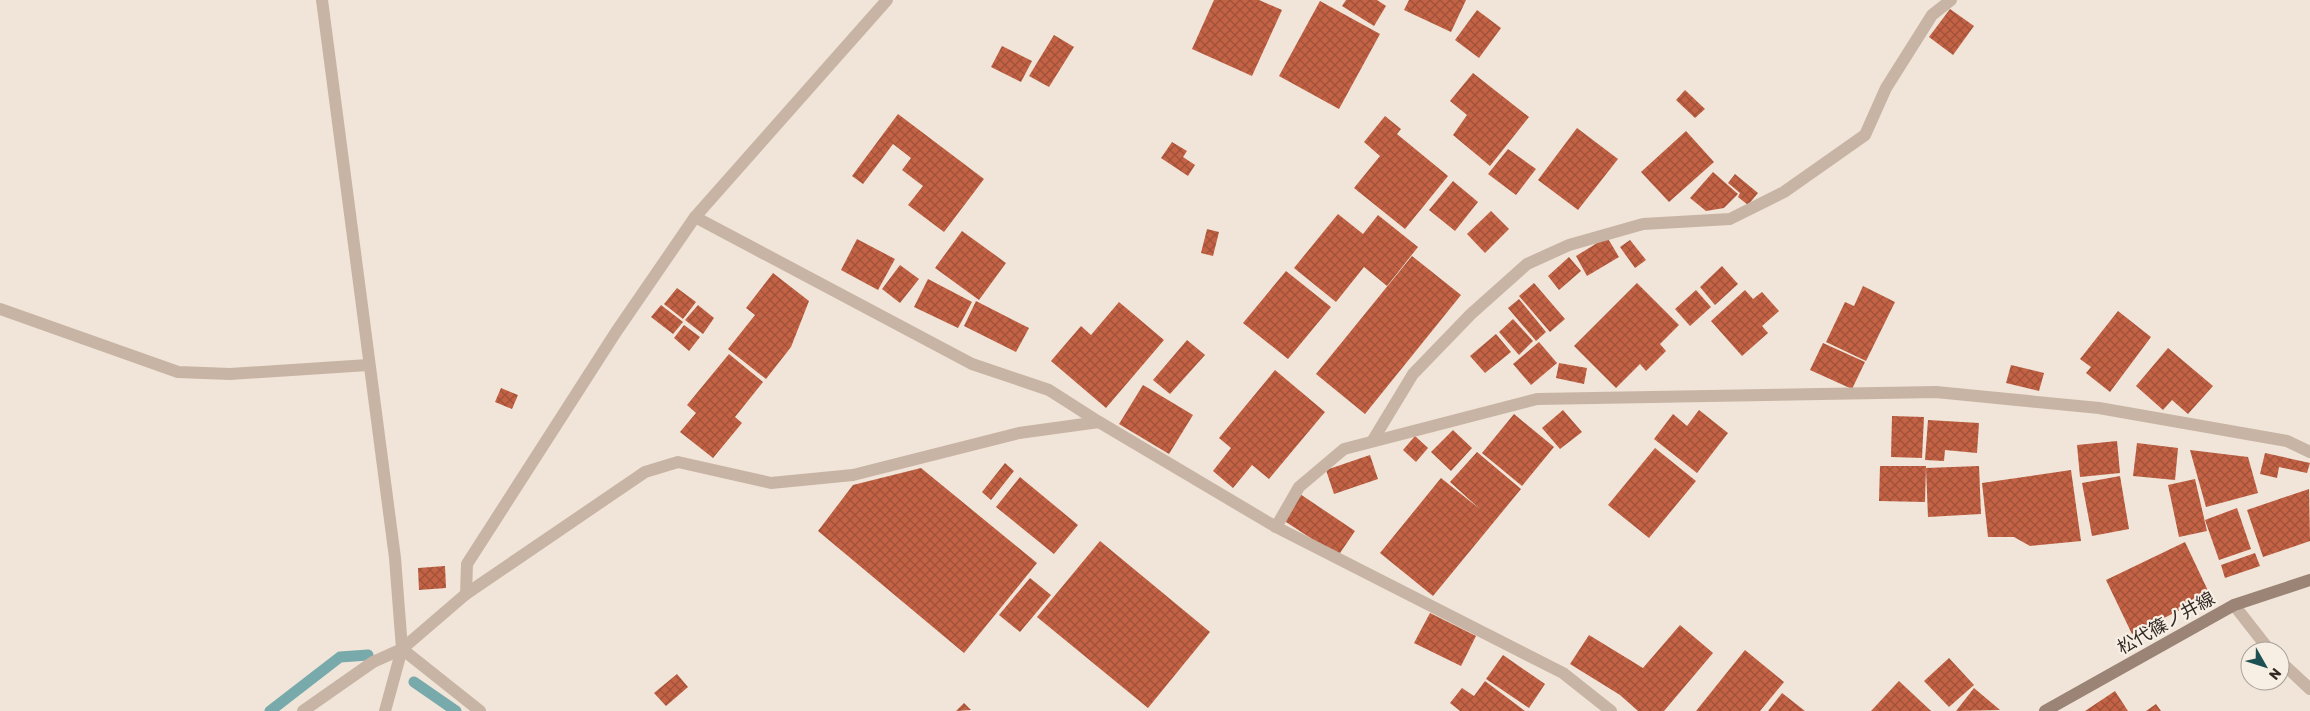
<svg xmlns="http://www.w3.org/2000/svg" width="2310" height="711" viewBox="0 0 2310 711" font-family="Rubik,'Noto Sans JP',sans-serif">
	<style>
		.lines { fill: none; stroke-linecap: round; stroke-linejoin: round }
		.stream { stroke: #78aaac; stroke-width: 11 }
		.building { fill: url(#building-cross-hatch) }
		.lane { stroke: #c8b4a5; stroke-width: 12 }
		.street { stroke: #c8b4a5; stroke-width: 12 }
		.secondary { stroke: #9b8376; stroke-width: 12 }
		.labels { text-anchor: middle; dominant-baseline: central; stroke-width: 4.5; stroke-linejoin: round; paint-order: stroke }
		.street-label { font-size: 18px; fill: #332a26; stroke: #f8efe4 }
	</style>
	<defs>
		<pattern id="building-cross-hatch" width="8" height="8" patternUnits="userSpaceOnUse" patternTransform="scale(1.25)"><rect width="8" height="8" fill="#c36244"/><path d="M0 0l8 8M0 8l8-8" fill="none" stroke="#9f5139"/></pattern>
	</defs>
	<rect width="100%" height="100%" fill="#f0e5d8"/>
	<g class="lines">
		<g class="stream">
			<polyline points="414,682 456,711"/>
			<polyline points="270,711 340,657 368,655"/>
		</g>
	</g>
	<g class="building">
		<polygon points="1214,0 1259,0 1282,10 1252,76 1192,49"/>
		<polygon points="1346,0 1377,0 1386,6 1374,26 1342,6"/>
		<polygon points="1409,0 1466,0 1451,32 1404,10"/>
		<polygon points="1320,1 1380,34 1339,109 1279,76"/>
		<polygon points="1950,9 1974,26 1953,55 1929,37"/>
		<polygon points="1477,10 1501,28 1479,58 1455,40"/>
		<polygon points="1054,35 1074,47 1049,87 1029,76"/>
		<polygon points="1002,46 1032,61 1021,82 991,67"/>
		<polygon points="1473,73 1529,117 1490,166 1453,135 1467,115 1450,101"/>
		<polygon points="1685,90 1705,109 1695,118 1676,100"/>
		<polygon points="898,114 984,179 944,232 908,205 923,186 902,170 911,158 893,144 863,184 852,176"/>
		<polygon points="1385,116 1401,129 1397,134 1448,176 1405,229 1354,188 1380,156 1364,142"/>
		<polygon points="1577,128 1618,159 1578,210 1538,180"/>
		<polygon points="1686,131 1714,162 1669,202 1641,172"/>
		<polygon points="1172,142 1187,151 1183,157 1195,165 1188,176 1161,158"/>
		<polygon points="1508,149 1536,169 1516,195 1488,174"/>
		<polygon points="1713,172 1738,194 1724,208 1706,211 1690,198"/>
		<polygon points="1735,174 1758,193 1748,205 1738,197 1740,193 1728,183"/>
		<polygon points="1453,181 1478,202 1455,231 1429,210"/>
		<polygon points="1491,211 1509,229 1485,253 1467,234"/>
		<polygon points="1338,214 1363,234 1378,215 1418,247 1387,286 1364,267 1336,302 1294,268"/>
		<polygon points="1207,229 1219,232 1213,256 1201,253"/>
		<polygon points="962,231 1006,263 979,300 935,268"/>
		<polygon points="1607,237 1619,257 1587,276 1576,256"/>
		<polygon points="857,239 895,259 878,290 841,270"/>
		<polygon points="1630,240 1646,260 1635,268 1620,247"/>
		<polygon points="1412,256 1461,295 1365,414 1316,374"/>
		<polygon points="1569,257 1581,271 1559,290 1548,276"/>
		<polygon points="900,265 919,279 900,303 882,289"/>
		<polygon points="1722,266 1738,284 1715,305 1700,287"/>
		<polygon points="1286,271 1331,307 1288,359 1243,323"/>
		<polygon points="773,273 809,301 791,347 766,379 728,349 755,315 746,308"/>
		<polygon points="928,279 972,302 958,328 914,307"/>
		<polygon points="1534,283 1565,319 1550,332 1519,296"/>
		<polygon points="1637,283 1679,325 1660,344 1666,351 1646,371 1640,364 1616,388 1574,346"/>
		<polygon points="1863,286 1895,302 1866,361 1826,342 1845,302 1854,306"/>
		<polygon points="677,288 696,302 683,319 664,304"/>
		<polygon points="1696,290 1711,307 1690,326 1675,309"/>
		<polygon points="1745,290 1753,299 1762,292 1779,311 1762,326 1768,333 1742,356 1711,321"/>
		<polygon points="1519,299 1546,332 1536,341 1508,308"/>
		<polygon points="976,301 1029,328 1016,352 964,326"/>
		<polygon points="1119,302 1164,340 1106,408 1051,361 1081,326 1091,335"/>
		<polygon points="661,305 683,322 673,334 651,317"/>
		<polygon points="698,305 714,318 703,334 685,320"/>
		<polygon points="2118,311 2151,337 2110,392 2086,373 2091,367 2080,359"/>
		<polygon points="1513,319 1533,341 1519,355 1499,332"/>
		<polygon points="684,325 700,337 689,351 674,338"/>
		<polygon points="1496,334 1511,352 1485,373 1470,356"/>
		<polygon points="1187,340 1205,355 1170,394 1153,380"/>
		<polygon points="1539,342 1557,363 1531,385 1513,364"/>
		<polygon points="1823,343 1865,362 1852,389 1810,370"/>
		<polygon points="2168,348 2213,386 2188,414 2172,400 2163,410 2136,386"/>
		<polygon points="729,354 763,382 735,417 742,423 713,458 680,432 696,413 687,405"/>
		<polygon points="1559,363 1587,368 1584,384 1556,378"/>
		<polygon points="2011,365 2044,373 2039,391 2006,383"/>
		<polygon points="1275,370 1325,412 1269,479 1252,465 1233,488 1213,471 1231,448 1219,438"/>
		<polygon points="1143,385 1193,415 1169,454 1119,424"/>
		<polygon points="501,388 518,395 512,409 495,402"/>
		<polygon points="1563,410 1582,432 1560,449 1542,428"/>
		<polygon points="1699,410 1728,433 1697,473 1654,439 1673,414 1687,426"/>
		<polygon points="1514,414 1554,447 1522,486 1482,453"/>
		<polygon points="1892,416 1924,417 1922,458 1891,457"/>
		<polygon points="1928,420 1979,423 1977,453 1945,450 1944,461 1925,460"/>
		<polygon points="1453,430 1472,448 1451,471 1431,452"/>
		<polygon points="1415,436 1428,448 1416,462 1403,450"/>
		<polygon points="2117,441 2120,473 2080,477 2077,445"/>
		<polygon points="2137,443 2178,448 2175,480 2133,476"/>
		<polygon points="1655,448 1696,481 1649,538 1608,505"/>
		<polygon points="2190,450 2248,457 2258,493 2206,507"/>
		<polygon points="1477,452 1521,489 1433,596 1380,553 1441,478 1481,510 1450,482"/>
		<polygon points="2265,453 2310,463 2307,473 2279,467 2277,478 2260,474"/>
		<polygon points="1370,455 1378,479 1334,494 1326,470"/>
		<polygon points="1005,463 1014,471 991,500 982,492"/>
		<polygon points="1880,466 1926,466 1925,502 1879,501"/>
		<polygon points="1979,466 1981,514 1928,517 1926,468"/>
		<polygon points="921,468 1037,563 964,653 818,531 853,485"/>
		<polygon points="2071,470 2081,541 2030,546 2014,537 1988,537 1982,483"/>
		<polygon points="2120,476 2129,529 2092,536 2082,483"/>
		<polygon points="1020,477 1078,525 1054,554 996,507"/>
		<polygon points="2195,479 2207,531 2179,537 2168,485"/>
		<polygon points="2309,489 2310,541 2263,557 2247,510"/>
		<polygon points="1300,494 1355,531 1338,556 1283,520"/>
		<polygon points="2237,508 2251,549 2219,560 2205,520"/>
		<polygon points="1100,541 1210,632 1148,708 1037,617"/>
		<polygon points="2185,542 2210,595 2132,634 2106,580"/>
		<polygon points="2255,553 2260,566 2225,578 2221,565"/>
		<polygon points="445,566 446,588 419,590 418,568"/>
		<polygon points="1030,578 1051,595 1020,632 999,615"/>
		<polygon points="1430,613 1476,636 1461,666 1414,643"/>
		<polygon points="1680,625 1713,653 1664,711 1638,711 1620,695 1570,664 1589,635 1643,668"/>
		<polygon points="1745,650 1784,682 1760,711 1696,711"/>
		<polygon points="1503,655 1545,684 1529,708 1486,679"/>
		<polygon points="1949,658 1974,685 1949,707 1924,681"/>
		<polygon points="677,674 688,687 666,706 654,693"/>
		<polygon points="1485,681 1525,711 1460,711 1450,703 1462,688 1474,696"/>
		<polygon points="1899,681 1931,711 1871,711"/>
		<polygon points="1974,688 2000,710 1956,711"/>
		<polygon points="2115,691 2128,711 2085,711"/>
		<polygon points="1782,693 1805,711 1768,711"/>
		<polygon points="964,703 971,710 956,711"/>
		<polygon points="2156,704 2161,711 2146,711"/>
	</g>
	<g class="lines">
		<g class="lane">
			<polyline points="2234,605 2270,651"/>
			<polyline points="2280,661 2310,689"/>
		</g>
		<g class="street">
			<polyline points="322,0 395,558 402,649 385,711"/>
			<polyline points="695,217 972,364 1049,390 1099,422"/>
			<polyline points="0,309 178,372 230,374 368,365"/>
			<polyline points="1373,440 1413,374 1471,314 1527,264 1569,245 1643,224 1730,219 1784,192 1865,135 1886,88 1932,15 1951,0"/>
			<polyline points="1276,527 1299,487 1344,449 1537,399 1936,392 2099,408 2287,441 2310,452"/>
			<polyline points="466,594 467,564 616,332 695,217 887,0"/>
			<polyline points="402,649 480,711"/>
			<polyline points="303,711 373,662 402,649 466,594 645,472 678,462 771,483 853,475 1019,433 1099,422 1276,527 1563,673 1611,711"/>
		</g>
		<polyline class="secondary" points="2045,711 2234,605 2310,580"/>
	</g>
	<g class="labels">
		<g class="street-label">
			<text transform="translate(2166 623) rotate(-29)">松代篠ノ井線</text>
		</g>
	</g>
	<g transform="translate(2265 666) rotate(129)"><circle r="24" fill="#f8efe4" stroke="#a9a098"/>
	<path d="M0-4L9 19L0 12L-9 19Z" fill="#1d5053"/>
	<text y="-8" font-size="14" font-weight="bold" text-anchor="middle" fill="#332a26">N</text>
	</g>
</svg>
